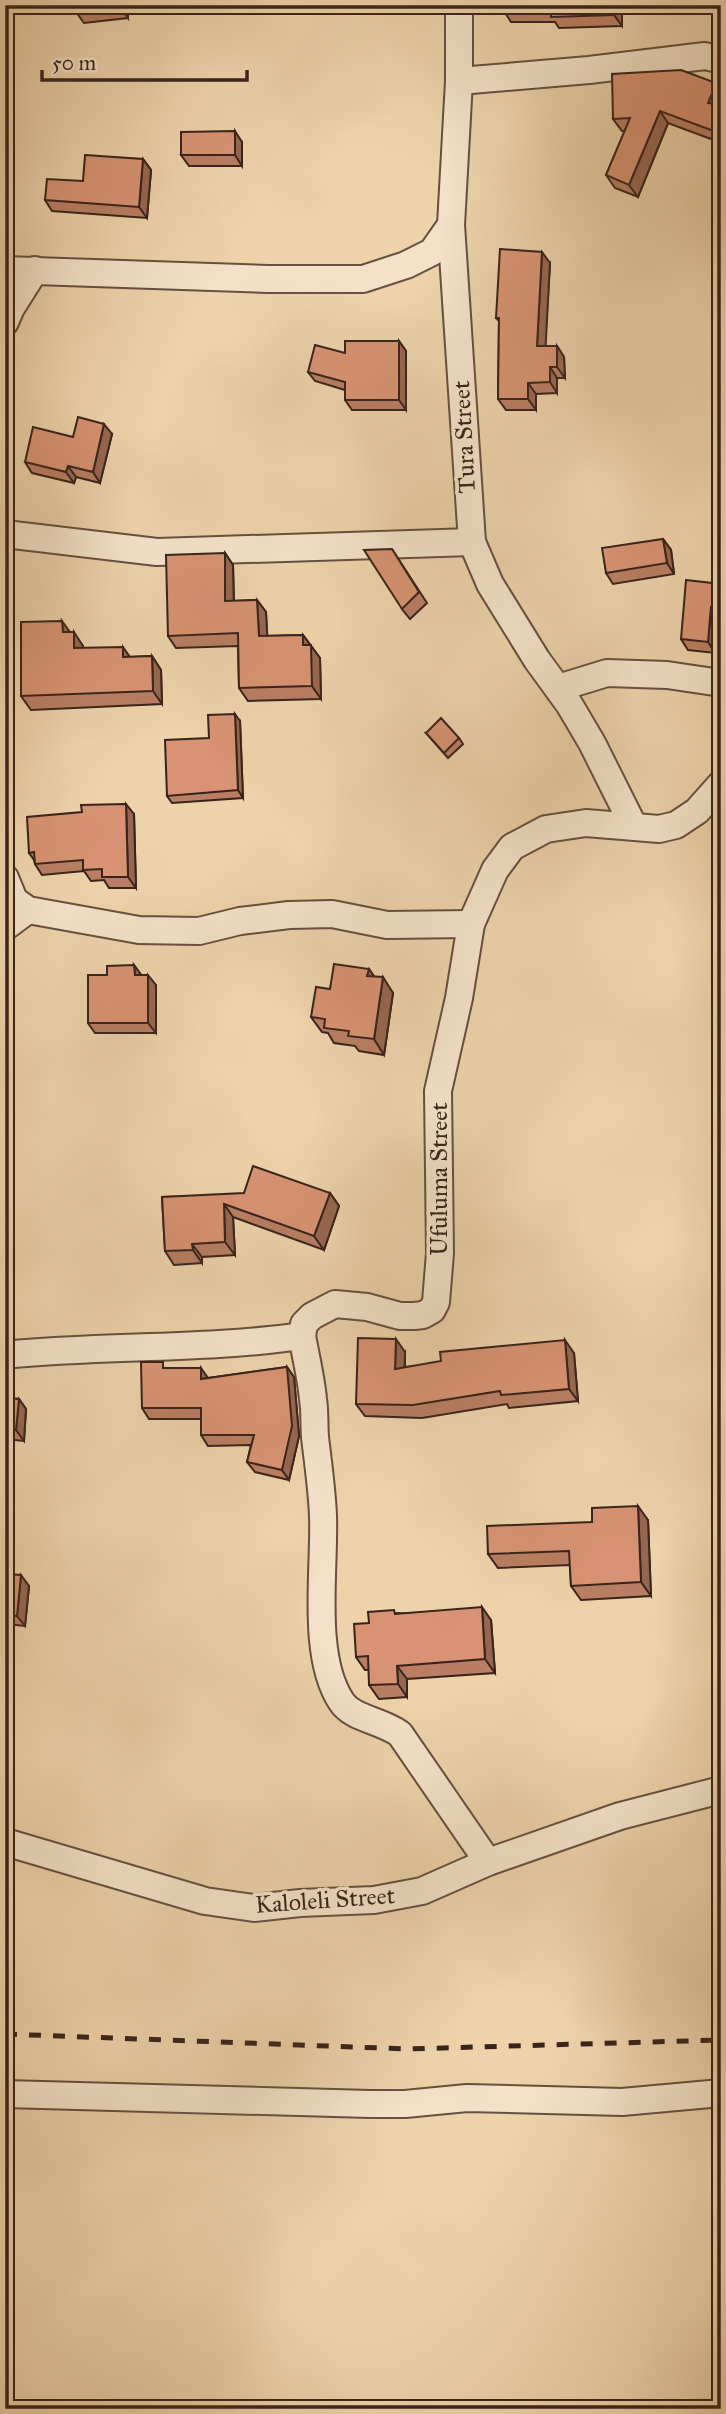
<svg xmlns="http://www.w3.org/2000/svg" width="726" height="2414" viewBox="0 0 726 2414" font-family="'IM FELL Great Primer',serif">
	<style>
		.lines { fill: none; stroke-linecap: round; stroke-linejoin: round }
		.minor-casing { stroke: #66503f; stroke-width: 30 }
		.minor { stroke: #f3e2c8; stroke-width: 26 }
		.rail { stroke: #39241b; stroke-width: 5; stroke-dasharray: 12 12; stroke-linecap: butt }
		.wall { fill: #b97e63; stroke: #39241b; stroke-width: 2 }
		.shaded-wall { fill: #966750; stroke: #39241b; stroke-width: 2 }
		.building { fill: #d79373; stroke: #39241b; stroke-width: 2 }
		.labels { text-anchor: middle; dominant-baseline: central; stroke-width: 7; stroke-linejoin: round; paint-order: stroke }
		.street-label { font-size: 24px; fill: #39241b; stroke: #f3e2c8 }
	</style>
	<rect width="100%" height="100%" fill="#edd2aa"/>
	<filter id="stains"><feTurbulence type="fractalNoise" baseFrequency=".00286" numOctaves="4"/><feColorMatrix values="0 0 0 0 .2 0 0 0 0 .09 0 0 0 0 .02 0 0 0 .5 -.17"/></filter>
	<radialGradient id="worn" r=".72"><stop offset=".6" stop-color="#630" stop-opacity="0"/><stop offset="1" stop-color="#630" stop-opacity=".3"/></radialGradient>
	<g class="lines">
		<defs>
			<g id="minor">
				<polyline points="459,5 459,81 451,225 472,542 490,584 537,660 569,704 592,743 633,825"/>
				<polyline points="459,81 589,70 705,56 721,60"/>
				<polyline points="5,270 268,279 363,279 406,265 432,252 451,225"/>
				<polyline points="5,322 11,308 35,270"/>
				<polyline points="5,534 157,552 472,542"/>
				<polyline points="558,688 607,673 667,675 721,683"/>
				<polyline points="5,878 14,900 28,910 139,930 199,931 240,921 289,915 332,914 387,925 471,924"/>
				<polyline points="5,927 28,910"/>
				<path d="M 302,1336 C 306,1357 311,1378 313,1399 C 315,1412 314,1424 315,1437 C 318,1463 322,1490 323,1516 C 325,1569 311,1655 341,1701 C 352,1719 381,1720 400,1734 L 488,1862"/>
				<path d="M 5,1355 C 104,1345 203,1350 302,1336 L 304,1324 L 312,1316 L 335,1304 L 367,1307 L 400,1316 L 414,1316 L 423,1315 L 432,1310 L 436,1302 L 440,1253 L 438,1091 L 459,998 L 471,924 L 495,870 L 512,847 L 546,829 L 586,823 L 659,829 L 676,825 L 697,811 L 721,784"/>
				<polyline points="5,1842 205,1901 254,1908 300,1903 374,1900 422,1891 488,1862 620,1816 721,1790"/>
				<polyline points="5,2094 370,2104 405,2104 467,2098 622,2102 721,2093"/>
			</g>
		</defs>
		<use href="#minor" class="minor-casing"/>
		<use href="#minor" class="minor"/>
		<polyline class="rail" points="5,2034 407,2049 721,2040"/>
	</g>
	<g class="wall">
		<polygon points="75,5 127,5 128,18 84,23 76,12"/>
		<polygon points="504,5 622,5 622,26 559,28 555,22 511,22 504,11"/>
		<polygon points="716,83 721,90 721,164 718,160 719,142 668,123 638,197 615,188 606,175 625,131 622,131 613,119"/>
		<polygon points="242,142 242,166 189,166 181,155"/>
		<polygon points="143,159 151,170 147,218 52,211 45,200"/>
		<polygon points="550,263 545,346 557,346 564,357 565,378 557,378 557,393 536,394 536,410 506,410 498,399 499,321 496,318"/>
		<polygon points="399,341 406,351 406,410 352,410 345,400 345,390 315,381 308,372 345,353"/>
		<polygon points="112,434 100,483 76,477 74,483 32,473 25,462"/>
		<polygon points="663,539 671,550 674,574 613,584 606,573"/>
		<polygon points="392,549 427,603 410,619 402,609"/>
		<polygon points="225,553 233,565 234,601 257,600 266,612 267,636 303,635 320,658 321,699 248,701 239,688 238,646 176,648 168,636"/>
		<polygon points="721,584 721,618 718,618 715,653 688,650 681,639"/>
		<polygon points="70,632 83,646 83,648 130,657 152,656 161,670 162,704 31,710 21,696"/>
		<polygon points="240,721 243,798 172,803 167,796 209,738"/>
		<polygon points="426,733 459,738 463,744 448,758"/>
		<polygon points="134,814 136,888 109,888 104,880 91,881 84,871 42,875 35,864 34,860 29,853"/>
		<polygon points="134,965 141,975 156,985 156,1033 95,1033 88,1023 107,975"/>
		<polygon points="369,969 374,976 393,993 384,1055 359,1051 355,1046 334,1043 328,1033 322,1032 311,1017 330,989"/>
		<polygon points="330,1193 339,1206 324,1250 233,1217 235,1255 202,1257 202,1263 174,1265 165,1251 162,1197"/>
		<polygon points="405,1352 405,1367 574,1353 578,1401 509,1408 507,1404 422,1418 365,1416 356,1404"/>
		<polygon points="287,1367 294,1377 299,1436 289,1480 255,1472 247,1462 251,1445 208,1446 201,1435 201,1419 149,1419 142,1408 167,1368 208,1378"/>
		<polygon points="5,1398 19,1399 26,1409 24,1441 5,1439"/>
		<polygon points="648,1520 651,1596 581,1600 571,1586 570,1565 498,1568 488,1554 592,1522"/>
		<polygon points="5,1574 29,1586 25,1626 5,1624"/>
		<polygon points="397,1613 491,1620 495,1673 407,1679 407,1697 379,1699 369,1685 369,1670 365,1670 356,1657 369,1623"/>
	</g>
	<g class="shaded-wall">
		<polygon points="120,5 127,5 128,18 120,7"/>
		<polygon points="614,5 622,5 622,26 614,15"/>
		<polygon points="716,83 721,90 721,106 708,103"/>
		<polygon points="660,111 668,123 638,197 629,185"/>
		<polygon points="235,131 242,142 242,166 235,155"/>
		<polygon points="143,159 151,170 147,218 139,207"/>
		<polygon points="542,252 550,263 545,357 537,346"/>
		<polygon points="399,341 406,351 406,410 399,400"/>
		<polygon points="557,346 564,357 565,378 557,367"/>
		<polygon points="550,367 557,378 557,393 550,382"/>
		<polygon points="528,383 536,394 536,410 528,399"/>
		<polygon points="104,424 112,434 100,483 93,472"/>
		<polygon points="68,466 76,477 74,483 66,472"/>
		<polygon points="663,539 671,550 674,574 667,563"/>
		<polygon points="225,553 233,565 234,613 225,601"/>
		<polygon points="257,600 266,612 268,648 259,636"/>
		<polygon points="711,607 718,618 715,653 708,642"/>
		<polygon points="62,621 72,635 63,632"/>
		<polygon points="74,632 83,646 83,661 74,648"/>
		<polygon points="303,635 320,658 321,699 312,686 303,645"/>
		<polygon points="123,647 132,660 123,657"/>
		<polygon points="152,656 161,670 162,704 153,691"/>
		<polygon points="235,714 240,721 243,798 238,790"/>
		<polygon points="126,804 134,814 136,888 128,877"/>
		<polygon points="134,965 142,976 135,975"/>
		<polygon points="369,969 379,984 367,976"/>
		<polygon points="148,975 156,985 156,1033 148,1023"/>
		<polygon points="383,977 393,993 384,1055 374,1039"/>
		<polygon points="330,1193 339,1206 324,1250 314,1236"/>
		<polygon points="224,1204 233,1217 235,1255 225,1242"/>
		<polygon points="192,1244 202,1257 202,1263 193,1250"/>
		<polygon points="396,1339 405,1352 404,1381 395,1369"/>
		<polygon points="565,1340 574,1353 578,1401 569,1389"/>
		<polygon points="287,1367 294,1377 299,1436 289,1480 282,1470"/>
		<polygon points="201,1368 208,1378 201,1379"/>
		<polygon points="19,1399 26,1409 24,1441 16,1430"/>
		<polygon points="638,1506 648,1520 651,1596 641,1582"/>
		<polygon points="21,1575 29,1586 25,1626 17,1616"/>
		<polygon points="482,1607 491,1620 495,1673 485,1659"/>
		<polygon points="397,1666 407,1679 407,1697 398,1684"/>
	</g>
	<g class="building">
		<polygon points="75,5 120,5 120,7 76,12"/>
		<polygon points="504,5 614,5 614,15 551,17 551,11 504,11"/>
		<polygon points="681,70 716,83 708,103 721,104 721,160 718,160 719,133 660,111 629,185 606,175 630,118 613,119 612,74"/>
		<polygon points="235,131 235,155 181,155 181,132"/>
		<polygon points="85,155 143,159 139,207 45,200 47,179 83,181"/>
		<polygon points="500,249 542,252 537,346 557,346 557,367 550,367 550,382 528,383 528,399 498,399 499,318 496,318"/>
		<polygon points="345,341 399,341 399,400 345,400 345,382 308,372 315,345 345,353"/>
		<polygon points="78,417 104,424 93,472 68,466 66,472 25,462 33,427 73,437"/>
		<polygon points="663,539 667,563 606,573 602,548"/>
		<polygon points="392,549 419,592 402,609 364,550"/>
		<polygon points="225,553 225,601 257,600 259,636 303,635 303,645 311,645 312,686 239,688 238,633 168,636 166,555"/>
		<polygon points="686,580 721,584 721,607 711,607 708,642 681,639"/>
		<polygon points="62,621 63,632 74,632 74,648 123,647 123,657 152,656 153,691 21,696 21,622"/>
		<polygon points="235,714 238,790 167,796 165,740 209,738 208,715"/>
		<polygon points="441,718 459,738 444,753 426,733"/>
		<polygon points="126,804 128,877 102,877 102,869 83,870 83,860 35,864 34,852 29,853 27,817 82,812 81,805"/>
		<polygon points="334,964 369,969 367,976 383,977 374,1039 348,1036 349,1031 324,1028 325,1019 311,1017 316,987 330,989"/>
		<polygon points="134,965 135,975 148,975 148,1023 88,1023 88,975 107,975 107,966"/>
		<polygon points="253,1166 330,1193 314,1236 224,1204 225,1242 192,1244 193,1250 165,1251 162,1197 244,1193"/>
		<polygon points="358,1338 396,1339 395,1369 441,1361 440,1352 565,1340 569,1389 501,1395 500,1391 413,1405 356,1404"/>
		<polygon points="141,1362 163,1362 163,1368 201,1368 201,1379 287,1367 292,1426 282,1470 247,1462 254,1435 201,1435 201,1408 142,1408"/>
		<polygon points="5,1398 19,1399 16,1430 5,1429"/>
		<polygon points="638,1506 641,1582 571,1586 569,1551 488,1554 487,1526 592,1522 592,1508"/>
		<polygon points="5,1574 21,1575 17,1616 5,1614"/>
		<polygon points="482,1607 485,1659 397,1666 398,1684 369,1685 368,1656 356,1657 354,1624 369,1623 368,1612 394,1610 395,1614"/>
	</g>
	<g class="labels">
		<g class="street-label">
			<text transform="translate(464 437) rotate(-93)">Tura Street</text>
			<text transform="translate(439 1179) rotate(-90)">Ufuluma Street</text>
			<text transform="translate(325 1900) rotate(-4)">Kaloleli Street</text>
		</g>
	</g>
	<rect width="726" height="2414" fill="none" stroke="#edd2aa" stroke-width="28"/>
	<rect x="7" y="7" width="712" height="2400" fill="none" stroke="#39241b" stroke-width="3.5"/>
	<rect x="14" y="14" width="698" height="2386" fill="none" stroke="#39241b" stroke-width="2"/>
	<path d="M42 70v10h205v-10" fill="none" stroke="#39241b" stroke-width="3.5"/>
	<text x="52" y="70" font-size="21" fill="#39241b" stroke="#f3e2c8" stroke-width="5" paint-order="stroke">50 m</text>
	<rect width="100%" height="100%" filter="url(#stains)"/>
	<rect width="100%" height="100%" fill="url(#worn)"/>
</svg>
